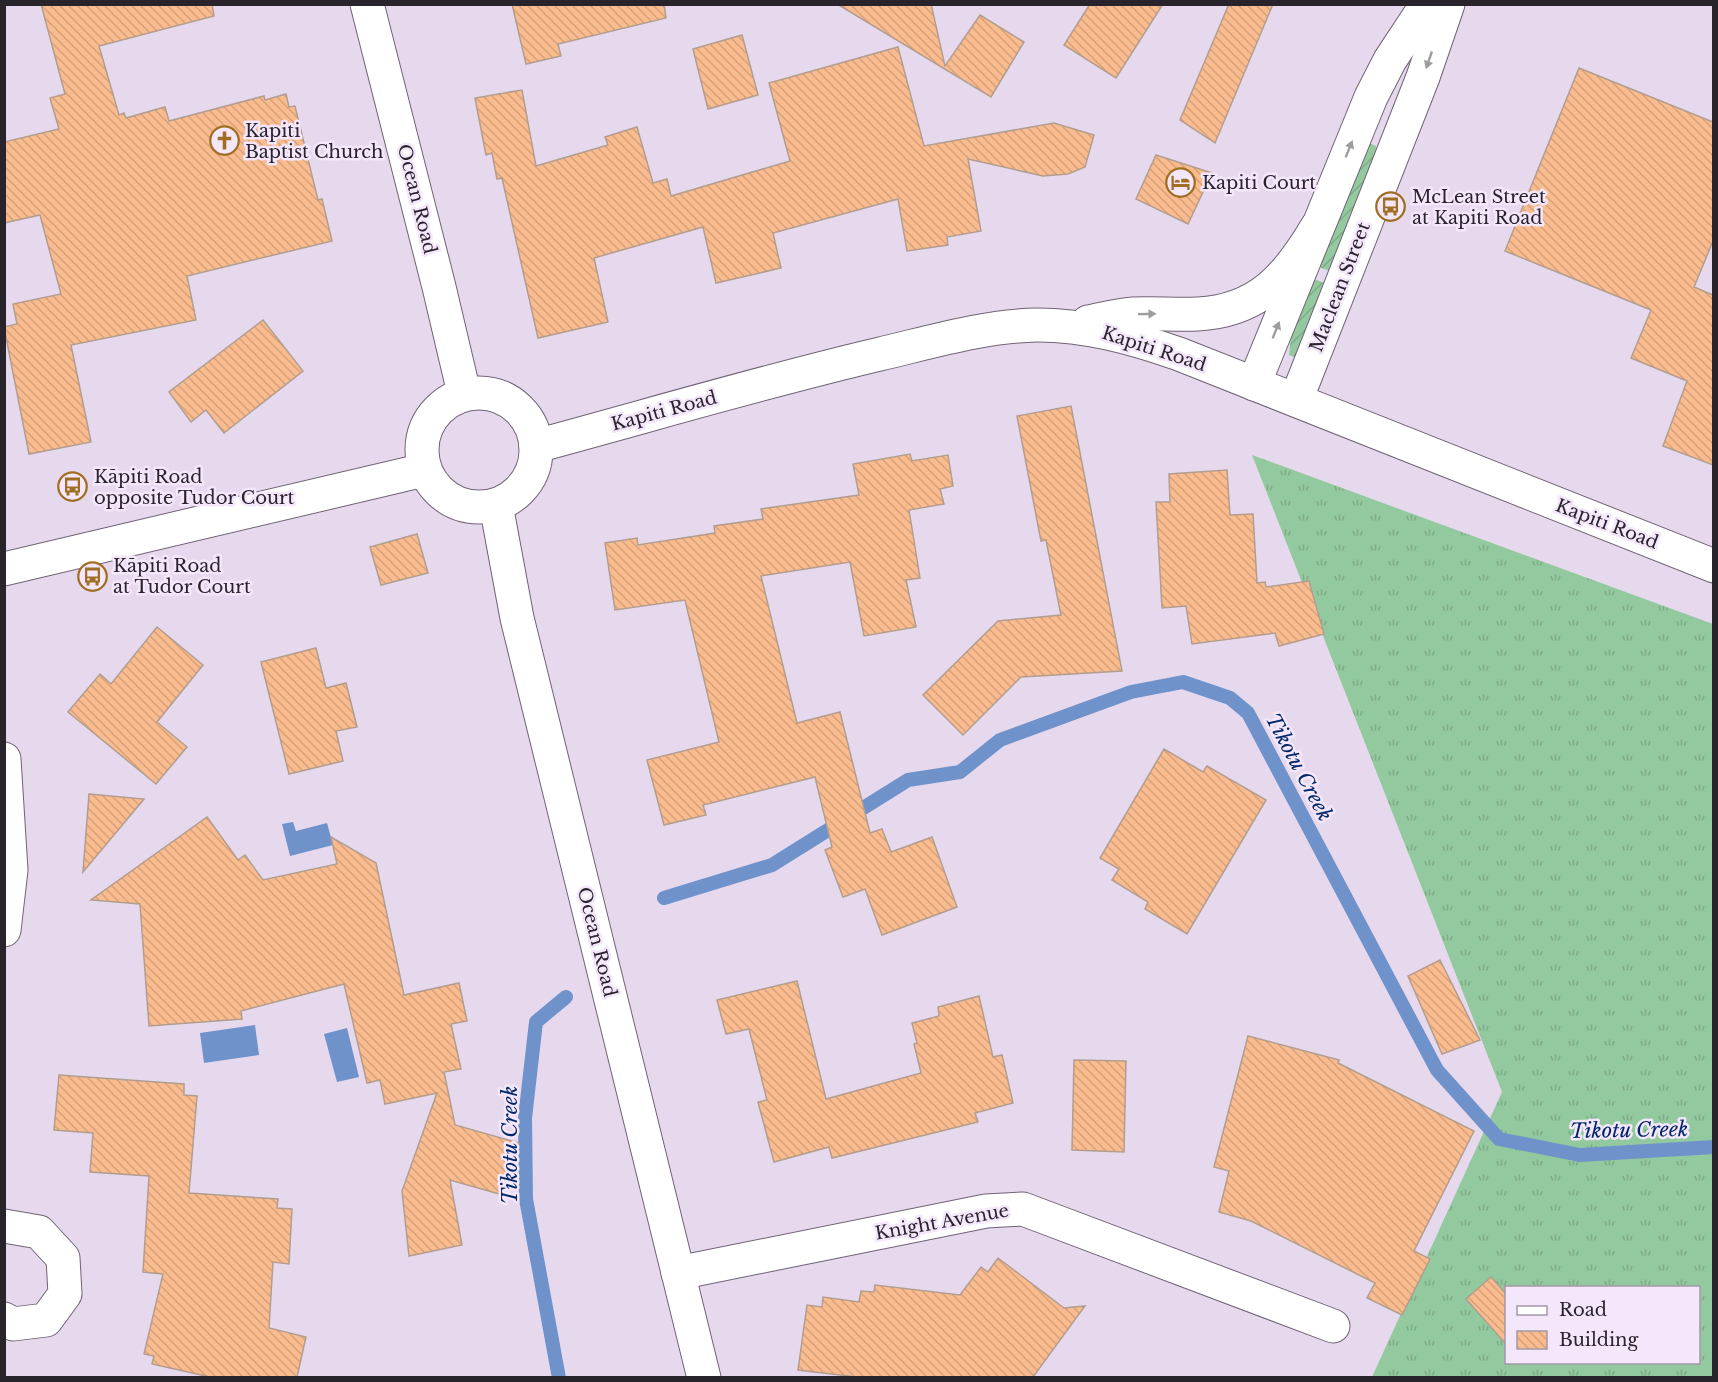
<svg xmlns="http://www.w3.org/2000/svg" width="1718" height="1382" viewBox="0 0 1718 1382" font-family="'Libre Baskerville',serif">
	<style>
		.grass { fill: url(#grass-tufts); fill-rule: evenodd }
		.garden { fill: url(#garden-furrows) }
		.water { fill: #6f92cb }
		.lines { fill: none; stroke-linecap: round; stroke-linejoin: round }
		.stream { stroke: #6f92cb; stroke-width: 14 }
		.building { fill: url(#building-back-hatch); stroke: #b29d8f; stroke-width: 1.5 }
		.street-casing { stroke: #706375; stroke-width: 35 }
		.secondary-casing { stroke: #706375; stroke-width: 35 }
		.street { stroke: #fff; stroke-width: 33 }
		.secondary { stroke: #fff; stroke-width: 33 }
		.oneway { fill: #9f9ca0 }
		.labels { text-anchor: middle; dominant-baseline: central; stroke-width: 5; stroke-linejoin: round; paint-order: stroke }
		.poi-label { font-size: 18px; fill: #29242c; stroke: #f4e6fb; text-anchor: start }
		.street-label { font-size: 18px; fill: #29242c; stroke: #f4e6fb }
		.water-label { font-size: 20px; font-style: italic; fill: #002769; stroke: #f4e6fb }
	</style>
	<defs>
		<pattern id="grass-tufts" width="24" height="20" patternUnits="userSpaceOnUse" patternTransform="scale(1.5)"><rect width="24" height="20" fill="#93c99e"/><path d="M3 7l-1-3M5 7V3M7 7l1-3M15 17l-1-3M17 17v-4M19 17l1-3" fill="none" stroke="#7fac88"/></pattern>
		<pattern id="garden-furrows" width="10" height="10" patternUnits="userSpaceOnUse" patternTransform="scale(1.5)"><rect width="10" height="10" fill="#93c99e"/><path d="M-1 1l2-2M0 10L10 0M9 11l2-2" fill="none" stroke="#7fac88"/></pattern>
		<pattern id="building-back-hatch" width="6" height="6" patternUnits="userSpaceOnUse" patternTransform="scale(1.5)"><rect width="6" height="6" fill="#fabc8e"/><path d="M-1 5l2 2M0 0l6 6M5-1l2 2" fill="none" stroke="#d6a17b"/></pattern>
	</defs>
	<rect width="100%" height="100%" fill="#e7d9ed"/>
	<path class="grass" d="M 1252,455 L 1713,624 L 1713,1377 L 1372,1377 L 1502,1092 ZM 1506,1288 L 1698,1288 L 1698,1362 L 1506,1362 Z"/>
	<g class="garden">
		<polygon points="1369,143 1376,146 1374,165 1332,272 1319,267"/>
		<polygon points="1314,279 1327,284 1297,358 1289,355 1291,335"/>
	</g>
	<g class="water">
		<polygon points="293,822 296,831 327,823 333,845 290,856 282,824"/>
		<polygon points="255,1025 259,1055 204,1063 200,1033"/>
		<polygon points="347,1028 359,1077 337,1082 324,1034"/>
	</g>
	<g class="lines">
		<g class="stream">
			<polyline points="664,898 772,865 908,780 960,772 1000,740 1131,692 1183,682 1230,698 1248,713 1437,1070 1499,1139 1580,1155 1714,1147"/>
			<polyline points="559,1378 526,1199 525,1118 536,1022 566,997"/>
		</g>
	</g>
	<g class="building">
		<polygon points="41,4 212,4 214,16 99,46 119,115 124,113 126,118 165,107 169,121 264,96 265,100 286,94 289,107 295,106 318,200 322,199 332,241 187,276 196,320 71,345 91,442 29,454 4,327 17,324 13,304 61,294 40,215 4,223 4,142 59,129 50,98 65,94"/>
		<polygon points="512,4 664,4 666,18 558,44 561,56 526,64"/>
		<polygon points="837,4 931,4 945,66 980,15 1024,42 991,97"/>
		<polygon points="1090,4 1163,4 1116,78 1064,45"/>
		<polygon points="1229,4 1273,4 1215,143 1180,120"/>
		<polygon points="742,35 758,95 708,109 693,49"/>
		<polygon points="898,47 924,146 1054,123 1094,135 1085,167 1068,174 1043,176 968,159 981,231 947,237 948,245 907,251 898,199 773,233 781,268 716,283 703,227 594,258 608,322 538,338 502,178 497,179 492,153 486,155 475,98 522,90 536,166 608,145 605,137 637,127 653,183 667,179 671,196 790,161 769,83"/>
		<polygon points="1579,68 1713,122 1713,241 1694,287 1713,295 1713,465 1663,446 1687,381 1631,358 1651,310 1505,251"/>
		<polygon points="1156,155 1212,173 1188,224 1136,199"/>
		<polygon points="263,320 303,371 224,433 206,410 191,422 169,392"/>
		<polygon points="1071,406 1122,671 1021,677 963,735 923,695 998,621 1061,615 1046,540 1041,541 1017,416"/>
		<polygon points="910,454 912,461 948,455 953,486 940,489 944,504 909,510 920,578 906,580 916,627 864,636 850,562 761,576 797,723 840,712 870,833 882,829 891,852 932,837 957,907 882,935 865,889 843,897 825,850 832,847 815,777 703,805 706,815 664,825 647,760 719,742 685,600 615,610 605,543 637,538 638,545 715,533 714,526 763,519 761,509 859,495 853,464"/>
		<polygon points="1227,470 1230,515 1253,514 1257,583 1265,582 1266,587 1309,581 1324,634 1279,646 1275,633 1192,644 1186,606 1162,608 1156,502 1170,502 1169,474"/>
		<polygon points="417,534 428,573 381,585 370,547"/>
		<polygon points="157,627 203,665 157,722 187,747 156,784 68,712 100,674 111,684"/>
		<polygon points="316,648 326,688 346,683 357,727 336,731 343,761 289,774 261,662"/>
		<polygon points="1164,749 1203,772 1207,766 1266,800 1187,934 1145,909 1148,902 1112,880 1119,869 1100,858"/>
		<polygon points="89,794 144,799 83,872"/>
		<polygon points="207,817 238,860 245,855 263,880 337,864 331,837 376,863 404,995 459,983 467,1021 451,1024 461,1069 444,1072 455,1125 519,1143 503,1195 450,1180 462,1245 409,1256 402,1191 437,1093 385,1104 380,1080 367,1083 344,984 241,1011 242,1019 149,1026 140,904 91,900"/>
		<polygon points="1440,960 1480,1040 1442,1054 1408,976"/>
		<polygon points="797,981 826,1099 921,1073 914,1044 917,1043 912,1023 939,1016 938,1007 979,996 993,1057 1002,1055 1013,1103 975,1113 978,1122 832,1158 829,1147 774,1162 758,1102 767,1100 749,1029 726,1034 717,1000"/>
		<polygon points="1248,1036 1339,1060 1338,1063 1474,1131 1414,1251 1430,1259 1402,1315 1367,1298 1375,1283 1251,1221 1219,1212 1229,1171 1214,1167"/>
		<polygon points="1074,1060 1126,1061 1124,1152 1072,1150"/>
		<polygon points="59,1075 184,1084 184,1095 197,1096 189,1193 278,1199 277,1208 292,1209 289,1264 273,1262 269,1328 306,1337 297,1377 210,1377 152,1364 154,1356 144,1354 163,1274 143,1272 149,1176 90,1172 93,1133 54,1130"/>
		<polygon points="998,1258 1064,1308 1085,1306 1033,1377 857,1377 798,1370 807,1305 822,1307 823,1297 859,1302 861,1291 874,1292 875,1285 960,1295 981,1267 988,1272"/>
		<polygon points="1491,1277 1506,1294 1506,1344 1466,1299"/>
	</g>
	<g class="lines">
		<defs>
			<g id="street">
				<polyline points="367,4 439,287 464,393"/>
				<polyline points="1254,384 1371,97 1390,60 1427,4"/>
				<polyline points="1296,400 1423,77 1448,4"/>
				<polyline points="496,505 517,618 704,1378"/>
				<polyline points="4,759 11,870 4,930"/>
				<polyline points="4,1226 39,1232 63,1258 65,1294 46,1320 13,1324 4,1319"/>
				<polyline points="678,1273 986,1211 1023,1209 1333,1326"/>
			</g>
			<g id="secondary">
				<path d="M 1088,322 C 1103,319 1118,315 1133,314 C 1155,313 1176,315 1198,314 C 1259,311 1288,276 1317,227"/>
				<circle cx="479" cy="450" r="57"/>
				<path d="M 536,446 C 651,415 765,381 880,354 C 931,342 984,326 1037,325 C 1087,325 1133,338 1179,354 L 1714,566"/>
				<polyline points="4,569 424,470"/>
			</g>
		</defs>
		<use href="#street" class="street-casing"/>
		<use href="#secondary" class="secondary-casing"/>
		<use href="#street" class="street"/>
		<use href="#secondary" class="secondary"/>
	</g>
	<defs><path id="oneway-solid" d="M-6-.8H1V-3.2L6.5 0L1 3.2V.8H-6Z" transform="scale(1.5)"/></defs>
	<g class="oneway">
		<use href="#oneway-solid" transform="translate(1429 60) rotate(109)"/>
		<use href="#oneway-solid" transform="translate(1349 149) rotate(-68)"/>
		<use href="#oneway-solid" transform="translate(1147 314) rotate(-1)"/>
		<use href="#oneway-solid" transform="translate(1276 330) rotate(-68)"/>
	</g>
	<defs>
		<symbol id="church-ring" viewBox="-11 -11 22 22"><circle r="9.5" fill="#f4e6fb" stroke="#a06e23" stroke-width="1.5"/><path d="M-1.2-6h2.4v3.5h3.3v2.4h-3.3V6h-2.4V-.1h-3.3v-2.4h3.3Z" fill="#a06e23"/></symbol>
		<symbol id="hotel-ring" viewBox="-11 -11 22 22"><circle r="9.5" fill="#f4e6fb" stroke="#a06e23" stroke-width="1.5"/><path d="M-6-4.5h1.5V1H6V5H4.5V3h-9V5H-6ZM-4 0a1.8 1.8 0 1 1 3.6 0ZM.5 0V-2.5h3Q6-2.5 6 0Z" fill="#a06e23"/></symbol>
		<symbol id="bus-ring" viewBox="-11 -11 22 22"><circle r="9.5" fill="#f4e6fb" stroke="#a06e23" stroke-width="1.5"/><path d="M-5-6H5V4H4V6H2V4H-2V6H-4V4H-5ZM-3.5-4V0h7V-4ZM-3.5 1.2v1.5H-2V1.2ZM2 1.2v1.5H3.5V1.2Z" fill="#a06e23"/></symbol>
	</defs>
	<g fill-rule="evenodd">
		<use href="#church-ring" x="208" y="124" width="33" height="33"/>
		<use href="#hotel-ring" x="1164" y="166" width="33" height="33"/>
		<use href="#bus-ring" x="1374" y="190" width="33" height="33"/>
		<use href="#bus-ring" x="56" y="470" width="33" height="33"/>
		<use href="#bus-ring" x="76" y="560" width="33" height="33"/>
	</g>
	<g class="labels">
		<g class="poi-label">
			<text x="245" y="131">Kapiti<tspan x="245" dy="21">Baptist Church</tspan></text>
			<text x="1202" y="183">Kapiti Court</text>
			<text x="1412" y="197">McLean Street<tspan x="1412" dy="21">at Kapiti Road</tspan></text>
			<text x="94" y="477">Kāpiti Road<tspan x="94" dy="21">opposite Tudor Court</tspan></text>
			<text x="113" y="566">Kāpiti Road<tspan x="113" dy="21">at Tudor Court</tspan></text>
		</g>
		<g class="street-label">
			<text transform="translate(417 199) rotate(76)">Ocean Road</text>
			<text transform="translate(1340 287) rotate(-69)">Maclean Street</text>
			<text transform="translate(1154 349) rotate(18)">Kapiti Road</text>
			<text transform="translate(664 411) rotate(-15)">Kapiti Road</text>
			<text transform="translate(1607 524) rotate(21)">Kapiti Road</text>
			<text transform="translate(597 942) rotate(76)">Ocean Road</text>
			<text transform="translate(942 1222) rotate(-10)">Knight Avenue</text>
		</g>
		<g class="water-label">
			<text transform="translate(1299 767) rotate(62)">Tikotu Creek</text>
			<text transform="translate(1629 1130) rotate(-1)">Tikotu Creek</text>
			<text transform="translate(510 1145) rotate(-90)">Tikotu Creek</text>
		</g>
	</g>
	<rect width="1718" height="1382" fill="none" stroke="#29242c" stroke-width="12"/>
	<rect x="1505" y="1286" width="195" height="78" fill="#f4e6fb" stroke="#a398a8" stroke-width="1.5"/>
	<rect x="1517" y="1306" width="30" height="9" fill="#ffffff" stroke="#a398a8" stroke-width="1.5"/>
	<text x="1559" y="1316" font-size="18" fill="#29242c">Road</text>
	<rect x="1517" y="1331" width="30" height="18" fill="url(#building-back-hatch)" stroke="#a398a8" stroke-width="1.5"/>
	<text x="1559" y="1346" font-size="18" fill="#29242c">Building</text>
</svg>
